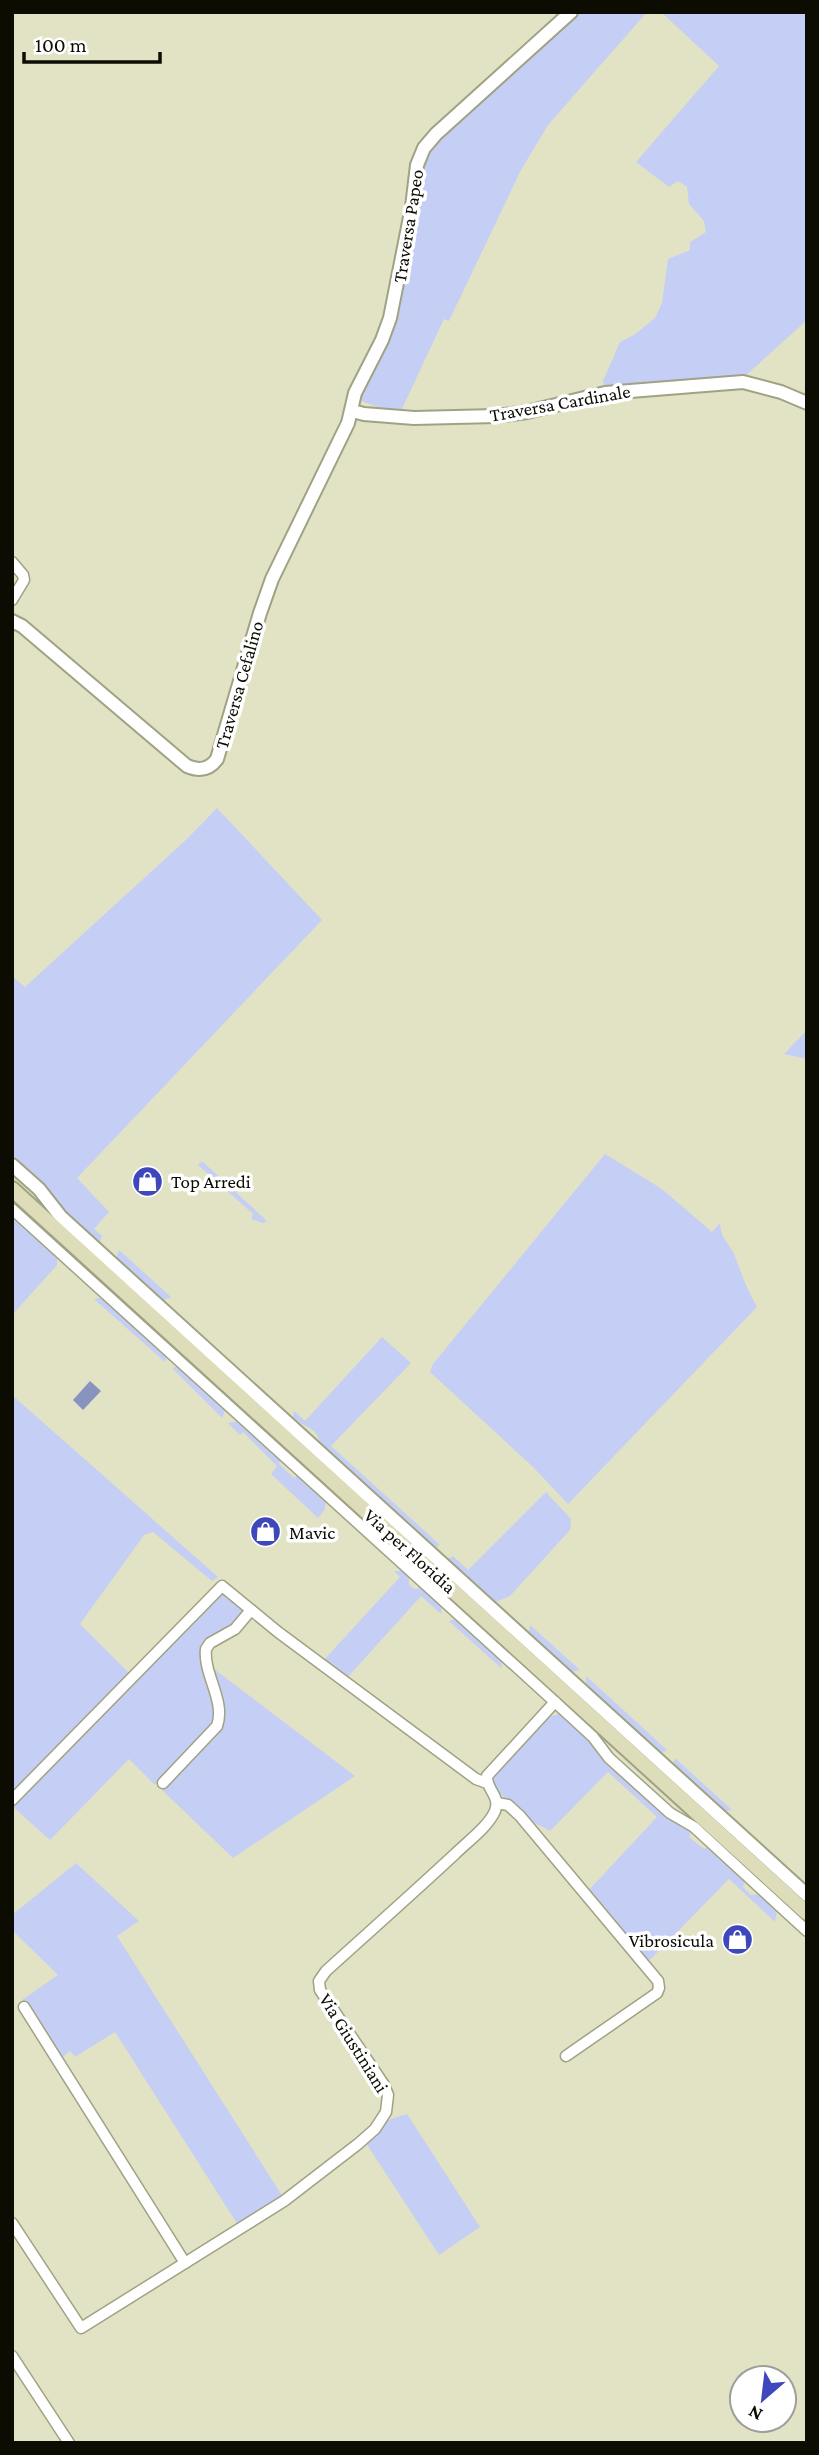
<svg xmlns="http://www.w3.org/2000/svg" width="819" height="2455" viewBox="0 0 819 2455" font-family="'Crimson Pro',serif">
	<style>
		.green { fill: #c5cff5 }
		.water { fill: #8893c0 }
		.lines { fill: none; stroke-linecap: round; stroke-linejoin: round }
		.minor-casing { stroke: #a0a284; stroke-width: 13 }
		.tertiary-casing { stroke: #a0a284; stroke-width: 16 }
		.secondary-casing { stroke: #a0a284; stroke-width: 18 }
		.minor { stroke: #fff; stroke-width: 10 }
		.tertiary { stroke: #fff; stroke-width: 12 }
		.secondary { stroke: #ddddb9; stroke-width: 14 }
		.labels { text-anchor: middle; dominant-baseline: central; stroke-width: 7; stroke-linejoin: round; paint-order: stroke }
		.street-label { font-size: 19px; fill: #0c0c03; stroke: #fff }
		.poi-label { font-size: 19px; fill: #0c0c03; stroke: #fff; text-anchor: start }
	</style>
	<rect width="100%" height="100%" fill="#e1e3c4"/>
	<g class="green">
		<polygon points="576,12 647,12 548,125 521,170 449,321 444,319 401,411 378,407 361,401 359,392 382,348 421,166 427,151"/>
		<polygon points="661,12 807,12 807,320 744,377 605,388 603,381 620,342 634,335 655,318 662,303 668,259 690,250 690,242 706,232 704,221 689,204 687,187 678,181 669,187 636,162 719,66"/>
		<polygon points="217,808 322,920 77,1178 109,1212 94,1229 102,1236 99,1245 62,1211 44,1187 12,1158 12,976 25,987 188,838"/>
		<polygon points="807,1030 807,1059 784,1054"/>
		<path d="M 605,1154 L 662,1189 L 712,1232 L 720,1223 C 721,1240 728,1241 734,1254 C 741,1272 747,1290 757,1307 L 568,1504 L 533,1467 L 430,1372 L 433,1364 Z"/>
		<polygon points="202,1161 267,1221 263,1223 251,1219 253,1214 198,1165"/>
		<polygon points="12,1213 57,1254 57,1265 12,1315"/>
		<polygon points="119,1250 171,1297 162,1301 116,1258"/>
		<polygon points="104,1297 168,1355 165,1362 94,1299"/>
		<path d="M 382,1337 L 411,1363 L 331,1446 L 440,1545 L 436,1547 L 320,1444 C 317,1426 305,1429 293,1417 L 294,1411 L 305,1421 Z"/>
		<polygon points="180,1366 226,1408 222,1418 172,1368"/>
		<polygon points="12,1395 218,1577 212,1581 153,1532 144,1535 80,1624 132,1676 12,1798"/>
		<polygon points="240,1421 282,1459 279,1464 294,1478 299,1474 326,1499 325,1509 318,1518 271,1474 277,1466 243,1432 240,1435 228,1423"/>
		<polygon points="546,1492 571,1519 570,1530 510,1596 496,1602 448,1559 453,1556 468,1570"/>
		<polygon points="394,1571 403,1571 409,1576 409,1584 414,1589 422,1588 442,1606 441,1614 421,1596 346,1679 323,1661 400,1577"/>
		<path d="M 222,1589 L 247,1610 L 233,1626 L 208,1641 C 207,1666 205,1687 218,1709 L 213,1726 L 155,1785 L 129,1759 L 50,1840 L 12,1806 L 12,1802 Z"/>
		<polygon points="455,1619 502,1661 501,1668 449,1621"/>
		<polygon points="530,1625 580,1670 572,1672 529,1632"/>
		<path d="M 214,1669 L 355,1776 L 233,1858 L 162,1790 L 224,1720 C 225,1703 215,1689 214,1669 Z"/>
		<polygon points="586,1676 667,1750 661,1753 586,1684"/>
		<path d="M 561,1713 C 605,1753 641,1801 691,1832 L 689,1837 L 704,1849 L 708,1847 L 745,1881 L 743,1887 L 751,1895 L 759,1894 L 777,1910 L 775,1922 L 729,1879 L 647,1963 L 588,1891 L 657,1817 L 608,1772 L 550,1831 L 529,1820 L 494,1788 L 491,1777 L 543,1719 Z"/>
		<polygon points="675,1758 732,1810 725,1811 673,1764"/>
		<polygon points="76,1863 139,1921 117,1936 283,2197 238,2225 115,2032 75,2057 70,2051 60,2059 22,2000 58,1975 12,1930 12,1915"/>
		<polygon points="407,2114 480,2227 439,2255 366,2143 379,2132 388,2120"/>
	</g>
	<polygon class="water" points="90,1381 101,1391 83,1410 73,1400"/>
	<g class="lines">
		<defs>
			<g id="minor">
				<polyline points="12,562 23,575 24,580 12,600"/>
				<polyline points="12,1209 555,1702 593,1737 609,1758 670,1813 694,1827 807,1931"/>
				<path d="M 163,1783 L 217,1726 C 226,1701 203,1674 206,1649 L 210,1643 L 235,1629 L 251,1610"/>
				<polyline points="12,1800 222,1586 278,1632 476,1779 487,1783"/>
				<polyline points="497,1803 508,1805 520,1816 658,1981 659,1988 657,1993 566,2056"/>
				<polyline points="24,2007 185,2263"/>
				<path d="M 12,2223 L 81,2328 L 284,2201 L 358,2144 L 375,2129 L 386,2112 L 388,2095 L 384,2085 L 320,1990 L 319,1981 L 326,1971 C 369,1932 412,1894 455,1854 C 467,1842 488,1827 495,1811 C 501,1796 486,1790 487,1776 L 555,1702"/>
				<polyline points="12,2356 69,2443"/>
			</g>
			<g id="tertiary">
				<polyline points="352,411 364,414 414,418 496,416 527,412 605,393 743,382 781,392 807,403"/>
				<path d="M 12,621 L 22,626 L 187,766 C 199,771 209,770 217,759 L 260,613 L 272,579 L 348,423 L 355,393 L 382,340 L 390,318 L 412,207 L 417,165 L 424,148 L 436,134 L 571,12"/>
				<polyline points="12,1165 39,1189 61,1217 807,1895"/>
			</g>
			<polyline id="secondary" points="12,1189 807,1913"/>
		</defs>
		<use href="#minor" class="minor-casing"/>
		<use href="#tertiary" class="tertiary-casing"/>
		<use href="#secondary" class="secondary-casing"/>
		<use href="#minor" class="minor"/>
		<use href="#tertiary" class="tertiary"/>
		<use href="#secondary" class="secondary"/>
	</g>
	<defs>
		<symbol id="shop-disc" viewBox="-11 -11 22 22"><circle r="9.5" fill="#3e47bb" stroke="#fff"/><path d="M-5-2.5h2.3a2.7 3.5 0 0 1 5.4 0H5L5.5 6h-11ZM-1.5-2.5h3a1.5 2.3 0 0 0-3 0Z" fill="#fff"/></symbol>
	</defs>
	<g fill-rule="evenodd">
		<use href="#shop-disc" x="130" y="1164" width="35" height="35"/>
		<use href="#shop-disc" x="248" y="1514" width="35" height="35"/>
		<use href="#shop-disc" x="720" y="1922" width="35" height="35"/>
	</g>
	<g class="labels">
		<g class="street-label">
			<text transform="translate(408 226) rotate(-81)">Traversa Papeo</text>
			<text transform="translate(560 403) rotate(-10)">Traversa Cardinale</text>
			<text transform="translate(239 685) rotate(-74)">Traversa Cefalino</text>
			<text transform="translate(410 1551) rotate(42)">Via per Floridia</text>
			<text transform="translate(354 2043) rotate(58)">Via Giustiniani</text>
		</g>
		<g class="poi-label">
			<text x="171" y="1181">Top Arredi</text>
			<text x="289" y="1532">Mavic</text>
			<text x="714" y="1940" text-anchor="end">Vibrosicula</text>
		</g>
	</g>
	<rect width="819" height="2455" fill="none" stroke="#0c0c03" stroke-width="28"/>
	<g transform="translate(763 2399) rotate(208)"><circle r="33" fill="#ffffff" stroke="#9e9e9a" stroke-width="2"/>
	<path d="M0-5L12 26L0 18L-12 26Z" fill="#3e47bb"/>
	<text y="-10" font-size="19" font-weight="bold" text-anchor="middle" fill="#0c0c03">N</text>
	</g>
	<path d="M24 52v10h136v-10" fill="none" stroke="#0c0c03" stroke-width="3.5"/>
	<text x="35" y="52" font-size="21" fill="#0c0c03" stroke="#ffffff" stroke-width="5" paint-order="stroke">100 m</text>
</svg>
